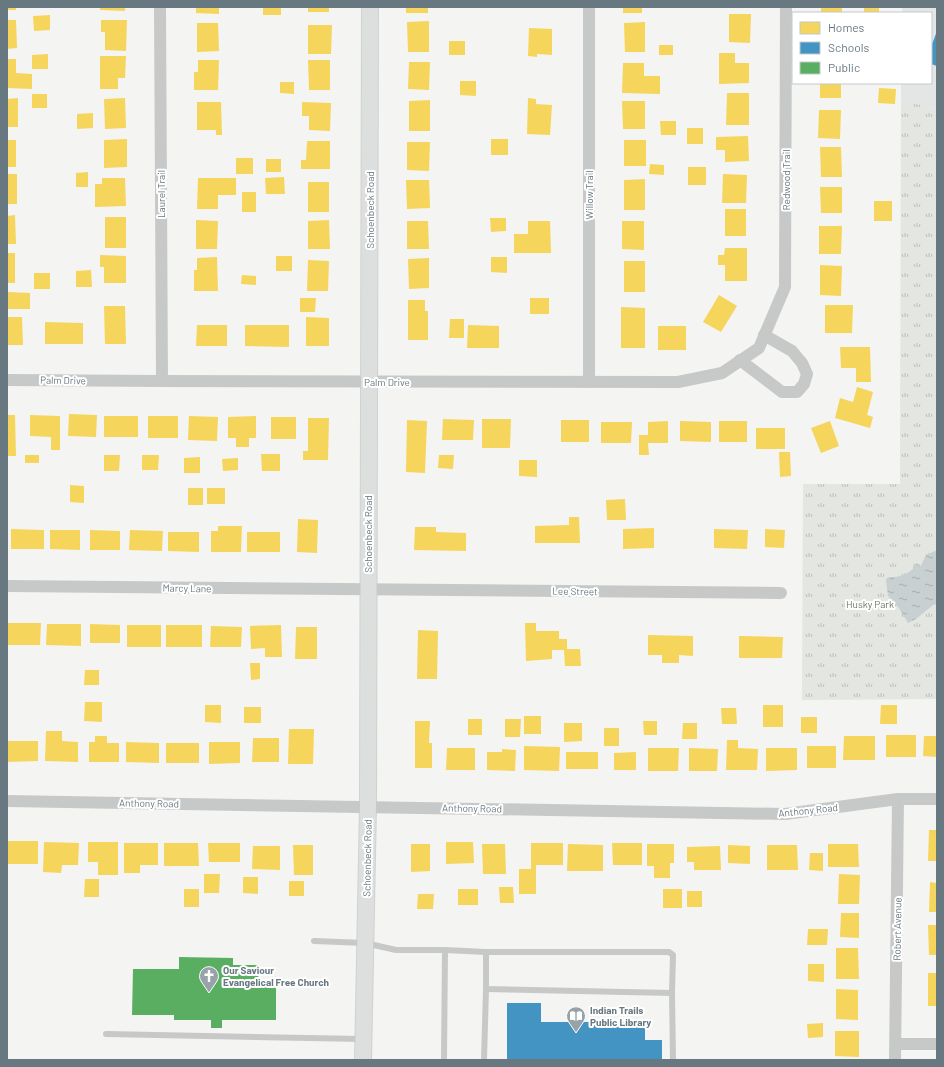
<svg xmlns="http://www.w3.org/2000/svg" width="944" height="1067" viewBox="0 0 944 1067" font-family="Barlow,sans-serif">
	<style>
		.built { fill: #e4e6e6 }
		.grass { fill: url(#grass-tufts) }
		.water { fill: url(#water-ripples) }
		.homes { fill: #f6d55c }
		.schools { fill: #4393c3 }
		.public { fill: #5aae61 }
		.lines { fill: none; stroke-linecap: round; stroke-linejoin: round }
		.secondary-casing { stroke: #d0d1d1; stroke-width: 18 }
		.lane { stroke: #c7c9c9; stroke-width: 6 }
		.street { stroke: #c7c9c9; stroke-width: 12 }
		.secondary { stroke: #dddede; stroke-width: 16 }
		.labels { text-anchor: middle; dominant-baseline: central; stroke-width: 4; stroke-linejoin: round; paint-order: stroke }
		.street-label { font-size: 10px; fill: #677881; stroke: #fff }
		.park-label { font-size: 10px; fill: #6b7865; stroke: #fff }
		.poi-label { font-size: 10px; font-weight: bold; fill: #677881; stroke: #fff; text-anchor: start }
	</style>
	<defs>
		<pattern id="grass-tufts" width="24" height="20" patternUnits="userSpaceOnUse"><rect width="24" height="20" fill="#e3e6e1"/><path d="M3 7l-1-3M5 7V3M7 7l1-3M15 17l-1-3M17 17v-4M19 17l1-3" fill="none" stroke="#bcbfbc"/></pattern>
		<pattern id="water-ripples" width="26" height="14" patternUnits="userSpaceOnUse"><rect width="26" height="14" fill="#c8d0d2"/><path d="M2 4q2-2 4 0t4 0M15 11q2-2 4 0t4 0" fill="none" stroke="#a6aeb0"/></pattern>
	</defs>
	<rect width="100%" height="100%" fill="#f4f4f3"/>
	<polygon class="built" points="902,7 937,7 937,109 901,100 901,83 931,83 931,13 902,13"/>
	<polygon class="grass" points="901,100 937,109 937,699 802,700 803,484 900,484"/>
	<path class="water" d="M 937,550 L 937,604 L 933,605 L 916,619 L 908,623 L 899,608 L 888,596 L 886,580 L 887,578 C 899,576 903,577 913,569 L 913,566 L 916,564 L 921,566 C 926,555 925,555 937,550 Z"/>
	<g class="homes">
		<rect x="7" y="7" width="9" height="3"/>
		<polygon points="100,7 125,7 125,11 100,10"/>
		<polygon points="196,7 219,7 219,14 196,13"/>
		<rect x="263" y="7" width="18" height="8"/>
		<rect x="308" y="7" width="21" height="5"/>
		<rect x="406" y="7" width="22" height="6"/>
		<rect x="623" y="7" width="19" height="6"/>
		<rect x="821" y="7" width="21" height="6"/>
		<rect x="864" y="8" width="15" height="5"/>
		<polygon points="729,14 751,14 750,43 729,42"/>
		<polygon points="50,15 50,30 34,31 33,16"/>
		<polygon points="7,20 16,20 17,48 7,49"/>
		<polygon points="101,20 127,20 126,51 105,50 105,32 101,32"/>
		<polygon points="429,21 429,52 408,52 407,22"/>
		<polygon points="645,22 645,52 625,52 624,23"/>
		<polygon points="197,23 218,23 219,51 197,52"/>
		<polygon points="308,25 332,25 331,54 308,54"/>
		<polygon points="529,28 552,29 552,55 537,54 537,57 528,56"/>
		<rect x="449" y="41" width="16" height="14"/>
		<rect x="659" y="45" width="14" height="10"/>
		<polygon points="719,53 735,53 735,63 749,63 749,83 719,84"/>
		<polygon points="48,54 48,69 32,69 32,55"/>
		<polygon points="100,56 126,56 125,78 118,78 118,89 100,89"/>
		<polygon points="7,59 16,59 16,73 32,74 32,89 7,88"/>
		<polygon points="198,60 219,60 218,90 194,90 194,72 198,72"/>
		<polygon points="308,60 330,60 330,90 309,90"/>
		<polygon points="409,62 430,62 429,90 408,89"/>
		<polygon points="623,63 644,63 644,76 660,76 660,94 622,93"/>
		<polygon points="460,81 476,81 476,96 460,95"/>
		<polygon points="280,82 294,82 294,94 280,93"/>
		<rect x="820" y="83" width="21" height="15"/>
		<polygon points="879,88 896,89 895,104 878,103"/>
		<polygon points="727,93 749,93 749,125 726,125"/>
		<rect x="32" y="94" width="15" height="14"/>
		<polygon points="18,98 18,127 7,127 7,99"/>
		<polygon points="125,98 126,128 105,129 104,99"/>
		<polygon points="528,98 536,99 536,104 552,105 550,135 527,134"/>
		<polygon points="430,100 430,131 409,131 409,101"/>
		<polygon points="622,101 645,101 645,129 623,129"/>
		<polygon points="197,102 221,102 222,135 216,135 216,130 197,130"/>
		<polygon points="302,102 331,103 330,131 309,130 309,116 302,116"/>
		<polygon points="819,110 841,110 840,139 818,138"/>
		<polygon points="93,113 93,128 77,129 77,114"/>
		<polygon points="660,121 676,121 676,135 661,135"/>
		<rect x="687" y="128" width="16" height="16"/>
		<polygon points="748,136 749,161 725,162 725,150 716,150 716,137"/>
		<polygon points="127,139 127,167 104,168 104,140"/>
		<rect x="491" y="139" width="17" height="16"/>
		<rect x="7" y="140" width="9" height="27"/>
		<rect x="624" y="140" width="22" height="26"/>
		<polygon points="307,141 330,141 330,169 301,169 301,160 306,160"/>
		<polygon points="407,142 430,142 429,171 407,170"/>
		<polygon points="820,147 841,147 842,177 821,177"/>
		<rect x="236" y="158" width="17" height="16"/>
		<rect x="266" y="159" width="15" height="13"/>
		<polygon points="650,164 664,165 664,175 649,174"/>
		<rect x="688" y="167" width="18" height="18"/>
		<polygon points="88,172 88,187 76,187 76,173"/>
		<rect x="7" y="174" width="10" height="30"/>
		<polygon points="723,174 747,175 746,203 722,203"/>
		<polygon points="284,177 285,194 266,194 265,178"/>
		<polygon points="102,178 125,178 126,206 95,207 95,184 102,184"/>
		<polygon points="198,178 236,178 236,195 218,195 218,209 197,209"/>
		<polygon points="645,179 645,210 624,210 624,180"/>
		<polygon points="406,180 429,180 430,208 407,209"/>
		<rect x="308" y="182" width="21" height="30"/>
		<polygon points="820,187 842,187 842,213 821,213"/>
		<rect x="242" y="192" width="14" height="20"/>
		<rect x="874" y="201" width="18" height="20"/>
		<rect x="725" y="209" width="21" height="27"/>
		<polygon points="15,215 16,244 7,244 7,216"/>
		<rect x="105" y="217" width="21" height="31"/>
		<polygon points="490,218 506,218 506,231 491,232"/>
		<polygon points="196,220 218,221 217,249 196,249"/>
		<polygon points="329,220 330,249 308,249 308,221"/>
		<polygon points="407,221 428,221 429,249 407,249"/>
		<polygon points="528,221 550,221 551,253 514,253 514,234 528,234"/>
		<polygon points="622,221 644,221 644,250 622,249"/>
		<polygon points="819,226 842,226 841,254 819,254"/>
		<polygon points="725,248 747,248 747,281 725,281 725,265 718,265 718,255 724,255"/>
		<rect x="7" y="253" width="8" height="30"/>
		<polygon points="100,255 126,256 126,283 104,283 104,267 100,267"/>
		<rect x="276" y="256" width="16" height="15"/>
		<polygon points="217,257 218,291 194,291 194,270 197,270 197,258"/>
		<polygon points="491,257 507,257 507,273 491,272"/>
		<polygon points="429,258 429,288 409,289 408,259"/>
		<polygon points="308,260 329,261 328,291 307,291"/>
		<rect x="624" y="261" width="21" height="31"/>
		<polygon points="820,265 842,266 841,296 820,295"/>
		<polygon points="91,270 92,287 76,287 76,271"/>
		<rect x="34" y="273" width="16" height="16"/>
		<polygon points="242,275 256,276 256,285 241,284"/>
		<polygon points="8,292 30,293 30,309 8,309"/>
		<polygon points="719,295 737,306 721,332 703,322"/>
		<polygon points="300,298 316,298 315,312 300,312"/>
		<rect x="530" y="298" width="19" height="16"/>
		<polygon points="408,300 425,300 425,311 428,311 428,340 408,340"/>
		<polygon points="825,305 853,305 852,333 825,333"/>
		<polygon points="104,306 125,306 126,344 105,344"/>
		<polygon points="621,307 645,308 645,348 621,348"/>
		<polygon points="8,317 22,317 23,345 7,345 7,322 8,322"/>
		<polygon points="306,317 329,318 329,346 306,346"/>
		<polygon points="450,319 464,319 464,338 449,338"/>
		<polygon points="45,322 83,323 83,344 45,344"/>
		<polygon points="197,325 227,325 227,346 196,346"/>
		<polygon points="245,325 289,325 289,347 245,346"/>
		<polygon points="468,325 499,326 499,348 467,348"/>
		<rect x="658" y="326" width="28" height="24"/>
		<polygon points="840,347 870,347 871,382 856,382 856,368 841,368"/>
		<polygon points="857,387 873,392 867,415 873,417 870,428 835,418 840,398 853,402"/>
		<polygon points="69,414 97,415 96,437 68,436"/>
		<polygon points="7,415 15,415 16,456 7,456"/>
		<polygon points="30,415 60,416 60,450 51,450 51,437 30,436"/>
		<rect x="104" y="416" width="34" height="21"/>
		<rect x="148" y="416" width="30" height="22"/>
		<polygon points="189,416 218,417 217,441 188,440"/>
		<polygon points="256,416 256,438 249,438 249,447 236,447 236,438 228,438 228,417"/>
		<rect x="271" y="417" width="25" height="22"/>
		<polygon points="308,418 329,418 328,460 303,460 303,451 308,451"/>
		<polygon points="443,419 474,420 473,440 442,440"/>
		<polygon points="482,419 511,419 510,448 482,448"/>
		<polygon points="407,420 427,421 425,473 406,472"/>
		<rect x="561" y="420" width="28" height="22"/>
		<polygon points="668,421 668,443 648,443 649,455 639,455 639,435 648,435 648,422"/>
		<polygon points="680,421 711,422 711,442 680,441"/>
		<rect x="719" y="421" width="28" height="21"/>
		<polygon points="830,421 839,446 821,453 811,428"/>
		<polygon points="601,422 632,422 631,443 601,443"/>
		<rect x="756" y="428" width="29" height="21"/>
		<polygon points="779,452 790,452 791,476 780,477"/>
		<polygon points="261,454 280,454 280,471 262,471"/>
		<rect x="25" y="455" width="14" height="8"/>
		<polygon points="104,455 120,455 119,471 104,471"/>
		<polygon points="142,455 159,455 158,470 142,470"/>
		<polygon points="439,455 454,455 453,469 438,468"/>
		<polygon points="200,457 200,473 184,473 184,458"/>
		<polygon points="238,458 238,470 223,471 222,459"/>
		<polygon points="519,460 537,460 537,477 519,476"/>
		<polygon points="70,485 84,486 84,503 70,502"/>
		<rect x="188" y="488" width="15" height="17"/>
		<rect x="207" y="488" width="18" height="16"/>
		<polygon points="625,499 626,520 607,520 606,500"/>
		<polygon points="569,517 579,517 580,543 535,543 535,526 569,525"/>
		<polygon points="298,519 318,520 317,553 297,552"/>
		<polygon points="218,526 242,526 241,552 211,552 211,531 218,531"/>
		<polygon points="415,527 436,527 436,532 466,533 466,551 414,550"/>
		<polygon points="654,528 654,548 623,549 623,529"/>
		<polygon points="11,529 44,530 44,549 11,549"/>
		<polygon points="714,529 748,530 747,549 714,548"/>
		<polygon points="765,529 785,530 784,548 765,547"/>
		<polygon points="50,530 80,530 80,550 50,549"/>
		<polygon points="90,530 120,531 120,550 90,550"/>
		<polygon points="130,530 163,531 162,551 129,550"/>
		<polygon points="168,532 199,532 199,552 168,551"/>
		<rect x="247" y="532" width="33" height="20"/>
		<polygon points="7,623 41,623 40,645 7,645"/>
		<polygon points="525,623 536,623 536,631 559,631 559,639 567,639 567,649 580,649 581,666 565,666 564,650 552,650 552,659 526,661"/>
		<polygon points="47,624 81,624 81,646 46,645"/>
		<polygon points="90,624 120,625 120,643 90,643"/>
		<rect x="127" y="625" width="34" height="22"/>
		<rect x="166" y="625" width="36" height="22"/>
		<polygon points="281,625 282,657 265,657 265,648 251,649 250,626"/>
		<polygon points="211,626 242,627 241,647 210,647"/>
		<polygon points="296,627 317,627 317,659 295,659"/>
		<polygon points="418,630 438,631 437,679 417,679"/>
		<polygon points="648,635 693,636 693,656 679,655 679,663 662,663 662,655 648,655"/>
		<polygon points="739,636 783,637 782,658 739,658"/>
		<polygon points="250,663 260,663 260,679 251,680"/>
		<polygon points="85,670 99,670 99,685 84,685"/>
		<polygon points="85,702 102,702 102,722 84,721"/>
		<polygon points="205,705 221,705 221,723 205,722"/>
		<rect x="763" y="705" width="20" height="22"/>
		<polygon points="881,705 897,705 897,724 880,724"/>
		<rect x="244" y="707" width="17" height="16"/>
		<polygon points="721,708 736,708 737,724 722,724"/>
		<rect x="524" y="716" width="17" height="18"/>
		<rect x="801" y="717" width="16" height="16"/>
		<rect x="468" y="719" width="14" height="16"/>
		<polygon points="505,719 521,719 520,737 505,737"/>
		<polygon points="415,721 430,721 429,743 432,743 432,768 415,768"/>
		<polygon points="643,721 657,721 657,735 644,735"/>
		<polygon points="564,723 582,723 582,741 564,742"/>
		<polygon points="683,723 697,723 697,739 682,739"/>
		<rect x="604" y="728" width="15" height="18"/>
		<polygon points="289,729 314,729 313,764 288,764"/>
		<polygon points="46,731 62,731 62,741 78,742 78,762 45,761"/>
		<rect x="886" y="735" width="30" height="22"/>
		<polygon points="95,736 107,736 107,743 119,743 119,762 89,762 89,742 95,742"/>
		<polygon points="844,736 875,736 875,760 843,760"/>
		<polygon points="924,736 937,736 937,757 923,756"/>
		<polygon points="253,738 279,738 279,762 252,762"/>
		<polygon points="727,740 738,740 738,748 758,749 757,770 726,770"/>
		<polygon points="7,741 38,741 38,761 7,762"/>
		<polygon points="126,742 159,743 159,763 126,762"/>
		<polygon points="209,742 240,742 240,763 209,764"/>
		<rect x="166" y="743" width="33" height="20"/>
		<polygon points="524,746 560,747 559,771 524,770"/>
		<rect x="807" y="746" width="29" height="22"/>
		<polygon points="447,748 475,748 475,770 446,770"/>
		<polygon points="648,748 679,748 678,771 648,771"/>
		<polygon points="689,748 718,749 717,771 689,771"/>
		<polygon points="766,748 797,748 797,770 766,771"/>
		<polygon points="502,749 516,750 515,771 487,770 487,752 502,752"/>
		<rect x="566" y="752" width="32" height="17"/>
		<polygon points="636,752 636,770 614,770 614,753"/>
		<polygon points="929,830 937,830 937,861 928,861"/>
		<rect x="7" y="841" width="31" height="23"/>
		<polygon points="44,842 79,843 78,865 62,865 61,873 43,872"/>
		<polygon points="88,842 118,842 118,875 98,875 98,862 88,862"/>
		<polygon points="446,842 473,842 474,863 446,864"/>
		<polygon points="124,843 158,843 158,865 140,865 140,873 124,873"/>
		<polygon points="164,843 198,843 199,866 164,866"/>
		<polygon points="208,843 240,843 240,862 209,862"/>
		<polygon points="531,843 563,843 563,865 536,865 536,894 519,894 519,869 531,869"/>
		<polygon points="612,843 642,843 642,865 613,865"/>
		<polygon points="411,844 430,844 430,871 411,872"/>
		<polygon points="482,844 505,844 506,874 483,874"/>
		<polygon points="568,844 603,845 603,871 567,871"/>
		<polygon points="647,844 674,844 674,863 670,863 670,878 654,878 654,866 647,866"/>
		<polygon points="828,844 858,844 859,867 828,867"/>
		<polygon points="293,845 313,845 313,875 294,875"/>
		<polygon points="728,845 750,846 750,864 728,863"/>
		<polygon points="767,845 797,845 798,870 767,870"/>
		<polygon points="253,846 280,846 280,870 252,869"/>
		<polygon points="720,846 721,870 694,870 694,862 687,862 687,847"/>
		<polygon points="810,853 823,853 823,871 809,870"/>
		<polygon points="204,874 220,874 219,893 204,893"/>
		<polygon points="839,874 860,875 859,904 838,904"/>
		<polygon points="243,877 258,877 258,894 243,893"/>
		<polygon points="85,879 99,879 99,897 84,897"/>
		<rect x="289" y="881" width="15" height="15"/>
		<polygon points="930,882 937,883 937,912 929,912"/>
		<polygon points="499,887 513,887 514,903 500,903"/>
		<rect x="184" y="889" width="15" height="18"/>
		<rect x="458" y="889" width="20" height="16"/>
		<rect x="663" y="889" width="19" height="19"/>
		<rect x="687" y="891" width="15" height="16"/>
		<polygon points="418,894 434,894 433,909 417,909"/>
		<polygon points="841,913 859,913 859,938 840,937"/>
		<polygon points="928,925 937,925 937,955 929,955"/>
		<polygon points="808,929 828,929 827,945 807,945"/>
		<polygon points="836,948 858,948 859,979 836,979"/>
		<polygon points="808,964 824,964 824,982 808,981"/>
		<rect x="928" y="973" width="9" height="33"/>
		<polygon points="836,989 858,990 858,1020 836,1019"/>
		<polygon points="823,1023 823,1037 808,1038 807,1024"/>
		<polygon points="835,1031 859,1031 859,1057 835,1056"/>
	</g>
	<g class="schools">
		<polygon points="937,31 937,66 931,64 931,47"/>
		<polygon points="507,1003 541,1003 541,1022 643,1022 645,1025 645,1040 662,1040 662,1060 507,1060"/>
	</g>
	<polygon class="public" points="179,957 233,958 233,965 259,965 258,981 276,981 276,1020 222,1020 222,1028 211,1028 211,1020 174,1020 174,1015 132,1015 133,969 179,969"/>
	<g class="lines">
		<defs>
			<polyline id="secondary" points="363,1060 368,806 370,7"/>
		</defs>
		<use href="#secondary" class="secondary-casing"/>
		<g class="lane">
			<polyline points="314,941 365,943 396,950 445,950 486,952 669,952 673,955 672,993 486,989"/>
			<polyline points="672,993 673,1060"/>
			<polyline points="106,1034 362,1039"/>
			<polyline points="444,1060 445,950"/>
			<polyline points="484,1060 486,989 486,952"/>
		</g>
		<g class="street">
			<polyline points="160,7 162,381"/>
			<polyline points="589,7 589,382"/>
			<polyline points="740,360 782,392 797,392 804,384 807,374 802,363 792,351 764,335"/>
			<polyline points="7,380 162,381 678,382 722,373 759,348 785,287 786,7"/>
			<polyline points="7,586 781,593"/>
			<polyline points="7,801 785,814 898,799 937,799"/>
			<polyline points="896,1044 937,1044"/>
			<polyline points="895,1060 898,799"/>
		</g>
		<use href="#secondary" class="secondary"/>
	</g>
	<defs>
		<symbol id="church-pin" viewBox="-11 -11 22 30"><path d="M0 17L-7.5 6A9.5 9.5 0 1 1 7.5 6Z" fill="#98a3a9" stroke="#fff"/><path d="M-1.2-6h2.4v3.5h3.3v2.4h-3.3V6h-2.4V-.1h-3.3v-2.4h3.3Z" fill="#fff"/></symbol>
		<symbol id="library-pin" viewBox="-11 -11 22 30"><path d="M0 17L-7.5 6A9.5 9.5 0 1 1 7.5 6Z" fill="#98a3a9" stroke="#fff"/><path d="M-6-4Q-3-5.5-.7-3.5V5Q-3 3-6 4ZM6-4Q3-5.5 .7-3.5V5Q3 3 6 4Z" fill="#fff"/></symbol>
	</defs>
	<g fill-rule="evenodd">
		<use href="#church-pin" x="198" y="965" width="22" height="30"/>
		<use href="#library-pin" x="565" y="1005" width="22" height="30"/>
	</g>
	<g class="labels">
		<g class="street-label">
			<text transform="translate(786 180) rotate(-90)">Redwood Trail</text>
			<text transform="translate(161 194) rotate(-90)">Laurel Trail</text>
			<text transform="translate(589 195) rotate(-90)">Willow Trail</text>
			<text transform="translate(370 210) rotate(-90)">Schoenbeck Road</text>
			<text transform="translate(63 380) rotate(1)">Palm Drive</text>
			<text x="387" y="382">Palm Drive</text>
			<text transform="translate(368 534) rotate(-90)">Schoenbeck Road</text>
			<text transform="translate(187 588) rotate(1)">Marcy Lane</text>
			<text transform="translate(575 591) rotate(1)">Lee Street</text>
			<text transform="translate(149 803) rotate(1)">Anthony Road</text>
			<text transform="translate(472 808) rotate(1)">Anthony Road</text>
			<text transform="translate(808 810) rotate(-6)">Anthony Road</text>
			<text transform="translate(367 858) rotate(-89)">Schoenbeck Road</text>
			<text transform="translate(897 929) rotate(-89)">Robert Avenue</text>
		</g>
		<g class="park-label">
			<text x="870" y="604">Husky Park</text>
		</g>
		<g class="poi-label">
			<text x="223" y="970">Our Saviour<tspan x="223" dy="12">Evangelical Free Church</tspan></text>
			<text x="590" y="1010">Indian Trails<tspan x="590" dy="12">Public Library</tspan></text>
		</g>
	</g>
	<rect width="944" height="1067" fill="none" stroke="#677881" stroke-width="16"/>
	<rect x="792" y="12" width="140" height="72" fill="#ffffff" stroke="#c2c9cd"/>
	<rect x="800" y="22" width="20" height="12" fill="#f6d55c" stroke="#c2c9cd"/>
	<text x="828" y="32" font-size="12" fill="#677881">Homes</text>
	<rect x="800" y="42" width="20" height="12" fill="#4393c3" stroke="#c2c9cd"/>
	<text x="828" y="52" font-size="12" fill="#677881">Schools</text>
	<rect x="800" y="62" width="20" height="12" fill="#5aae61" stroke="#c2c9cd"/>
	<text x="828" y="72" font-size="12" fill="#677881">Public</text>
</svg>
